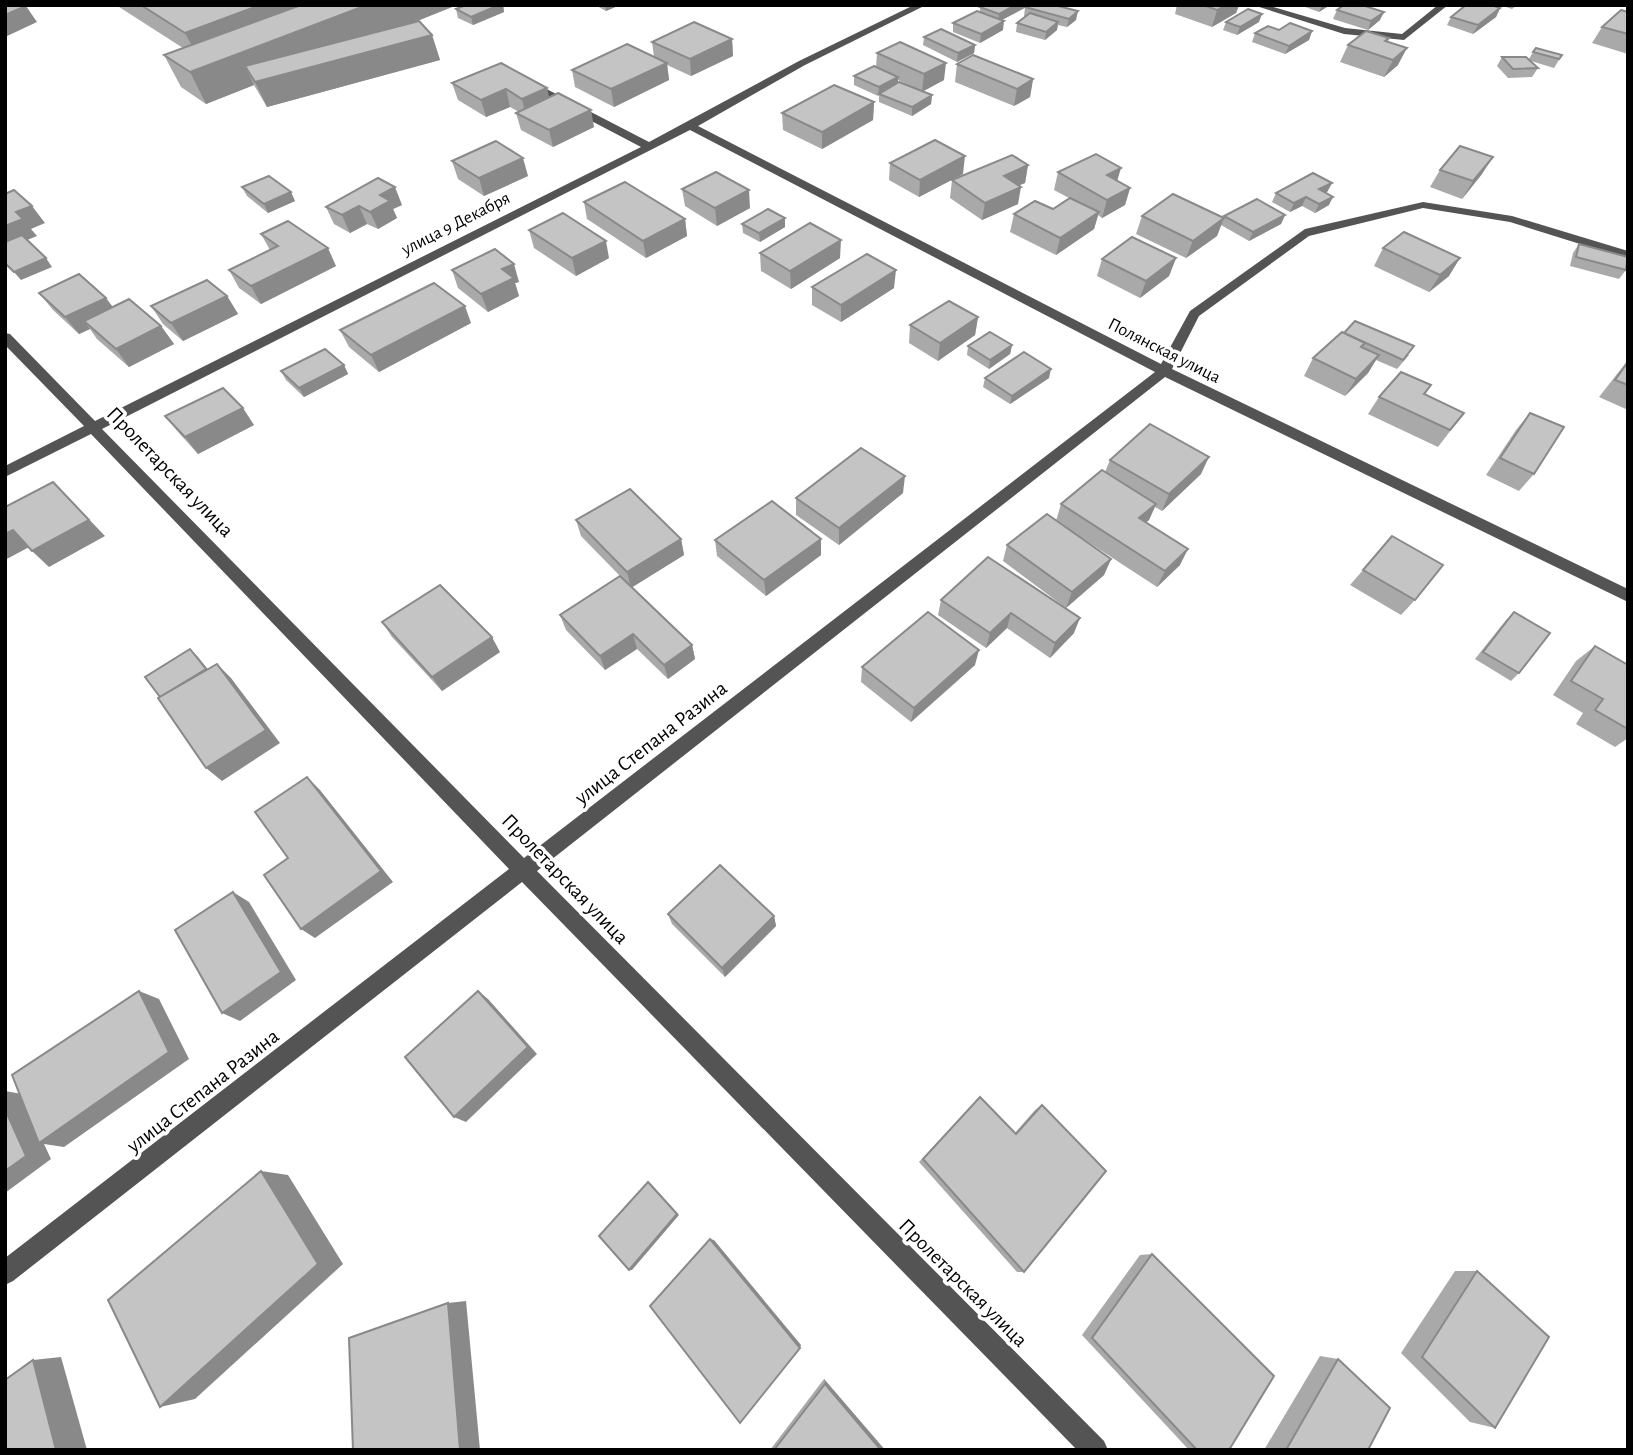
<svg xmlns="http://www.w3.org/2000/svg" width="1633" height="1455" viewBox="0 0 1633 1455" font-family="'Alegreya Sans',sans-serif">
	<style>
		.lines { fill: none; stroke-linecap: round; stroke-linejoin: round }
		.minor { fill: #545454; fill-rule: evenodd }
		.wall { fill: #a9a9a9; fill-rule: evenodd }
		.shaded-wall { fill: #898989 }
		.building { fill: #c4c4c4; stroke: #898989; stroke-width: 2 }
		.labels { text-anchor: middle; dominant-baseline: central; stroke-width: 7; stroke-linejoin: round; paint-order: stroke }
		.far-street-label { font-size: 18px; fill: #000; stroke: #fff }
		.street-label { font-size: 21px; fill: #000; stroke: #fff }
	</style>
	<rect width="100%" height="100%" fill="#fff"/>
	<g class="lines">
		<g class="minor">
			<path d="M 914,5 L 926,5 L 805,65 L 698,126 L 1161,364 L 1190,311 L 1305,229 L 1423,202 L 1512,216 L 1628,251 L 1628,259 L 1510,222 L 1423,208 L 1309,236 L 1199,316 L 1172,369 L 1628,589 L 1628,602 L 1165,377 L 537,871 L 1104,1441 L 1108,1450 L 1077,1450 L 522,882 L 13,1281 L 5,1285 L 5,1258 L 509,869 L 91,434 L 5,477 L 5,466 L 84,426 L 5,345 L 5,333 L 10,334 L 95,421 L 641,147 L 523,85 L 523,81 L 531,81 L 649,142 L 799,61 ZM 690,130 L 1155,372 L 524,858 L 102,429 Z"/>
			<polygon points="1253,5 1267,5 1345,28 1402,34 1438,5 1448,5 1404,40 1344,34"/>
		</g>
	</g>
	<g class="wall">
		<polygon points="116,5 457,5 410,24 432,35 440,60 267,107 254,85 206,104 181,87 164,55 183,48"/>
		<polygon points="466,5 503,5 504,12 473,25 458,18 456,9"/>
		<polygon points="595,5 620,5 606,11"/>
		<polygon points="983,5 1026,5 1026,6 1076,20 1067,27 1058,25 1057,30 1045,40 1016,32 1017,23 1026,16 1024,16 1025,8 1002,20 1003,30 980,43 953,32 953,23 980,12 980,7"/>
		<polygon points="1177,5 1239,5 1236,13 1212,27 1175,14"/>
		<polygon points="1300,5 1330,5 1319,12"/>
		<polygon points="1500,5 1517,5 1512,9"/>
		<polygon points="1500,8 1496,17 1473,34 1447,25 1451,17"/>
		<polygon points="1337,10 1380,20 1368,30 1333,19"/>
		<polygon points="1628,12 1628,54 1592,43 1602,27"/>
		<polygon points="1226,22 1259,22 1237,35 1223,30"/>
		<polygon points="1279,30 1312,31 1309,40 1285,54 1252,42 1255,33"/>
		<polygon points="924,37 975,45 974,53 957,62 923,45"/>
		<polygon points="1389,38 1388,42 1398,65 1384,77 1340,62 1348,45"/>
		<polygon points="732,39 733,56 691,76 667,65 669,80 614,107 575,87 572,70 654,57 652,42"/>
		<polygon points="1533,52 1562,55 1554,68 1531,61 1538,68 1532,77 1508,78 1497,66 1502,57 1529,59"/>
		<path d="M 877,53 L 944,80 L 922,91 L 932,95 L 931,104 L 912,116 L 879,102 L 879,95 L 878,96 L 854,85 L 854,76 L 876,67 ZM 898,80 L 916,89 L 898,83 Z"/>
		<polygon points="501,63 549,98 594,127 553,147 521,130 516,113 519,112 510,107 486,117 458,100 452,83"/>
		<polygon points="957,64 1033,79 1030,97 1014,106 955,82"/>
		<polygon points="874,102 873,120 822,149 783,130 782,113"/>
		<polygon points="452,161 528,176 484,196 458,179"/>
		<polygon points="890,163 963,174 919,197 889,180"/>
		<polygon points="1028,165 1025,183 1019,185 1018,204 982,220 950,198 952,180"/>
		<polygon points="1440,170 1482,174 1462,199 1430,187"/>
		<polygon points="1058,172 1117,181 1130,188 1125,205 1102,218 1098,215 1094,229 1056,255 1010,232 1014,214 1053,209 1069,198 1054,190"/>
		<polygon points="1332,183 1327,192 1326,193 1329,205 1315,213 1302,206 1290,212 1272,202 1276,193"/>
		<polygon points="242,187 295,201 268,213 247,196"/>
		<polygon points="682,189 750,208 717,226 685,206"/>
		<polygon points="584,202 685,219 687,236 646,258 587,219"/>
		<polygon points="402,205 393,209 397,218 378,229 367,224 350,233 334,224 326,207"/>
		<polygon points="1285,215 1281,224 1249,241 1221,225 1217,236 1186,258 1136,234 1142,216 1224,218 1224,216"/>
		<polygon points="742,224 785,227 760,242 743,233"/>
		<polygon points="529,230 609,258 576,276 534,248"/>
		<polygon points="261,234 336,266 261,304 239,288 229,270 270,250"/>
		<polygon points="1579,244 1626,270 1619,279 1570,266 1573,253"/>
		<polygon points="1383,248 1449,276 1429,292 1374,266"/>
		<polygon points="760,253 840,258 791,289 761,271"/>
		<polygon points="1176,258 1169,276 1140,298 1097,276 1102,259"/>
		<polygon points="452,270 519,282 515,283 519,296 488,312 458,288"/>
		<polygon points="812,287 894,288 841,322 812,305"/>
		<polygon points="39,293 113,307 161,326 174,344 129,367 97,339 90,329 79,334 53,310"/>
		<polygon points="227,296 238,314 183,341 163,324 151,306"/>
		<polygon points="978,317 975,335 938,361 909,343 910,325"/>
		<polygon points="471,323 379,372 349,347 340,330"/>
		<polygon points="1342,332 1409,355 1397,369 1376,360 1368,373 1345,396 1304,376 1313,358"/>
		<polygon points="1012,345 1010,354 989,369 967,355 968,346"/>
		<polygon points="1628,360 1628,410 1599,397"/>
		<polygon points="344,365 348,374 304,397 286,380 281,371"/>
		<polygon points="985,378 1049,378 1010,404 983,387"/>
		<polygon points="1431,385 1425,395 1464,413 1438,447 1368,414 1379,397"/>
		<polygon points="1530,413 1534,474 1519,491 1486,475 1516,430"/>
		<polygon points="165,416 254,425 198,454 179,433"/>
		<polygon points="1110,460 1201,474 1162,511 1155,507 1149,520 1146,522 1180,565 1157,587 1056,521 1061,504 1105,472"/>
		<polygon points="903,493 839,545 796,515 796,498"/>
		<polygon points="576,520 681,539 684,555 632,587 692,645 695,659 668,679 637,649 605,670 566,630 560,615 620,576 581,536"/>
		<polygon points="715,540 821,555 766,596 717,556"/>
		<polygon points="1007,545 1111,559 1104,575 1066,608 1003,561"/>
		<polygon points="988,557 1074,633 1050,658 1007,628 986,648 938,615 941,600"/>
		<polygon points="1363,570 1415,600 1401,615 1350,585"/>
		<polygon points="1514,612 1519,673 1511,681 1475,659 1506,620"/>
		<polygon points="382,622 500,652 442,691 392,637"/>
		<polygon points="1595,646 1628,665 1628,738 1615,747 1576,724 1583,713 1553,695 1576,661"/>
		<polygon points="975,665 911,722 861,682 862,667"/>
		<polygon points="668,914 774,916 776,926 725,977 672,924"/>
		<polygon points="980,1097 1015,1133 1035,1110 1042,1105 1024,1272 1017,1272 919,1162"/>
		<polygon points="1152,1254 1229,1450 1189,1450 1082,1335 1140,1255"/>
		<polygon points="1455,1271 1477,1271 1495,1428 1470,1422 1401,1353"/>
		<polygon points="1320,1356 1338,1359 1368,1450 1264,1450"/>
		<polygon points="824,1379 885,1450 770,1450"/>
	</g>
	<g class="shaded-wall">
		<polygon points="260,5 334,5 198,57 185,33"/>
		<polygon points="367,5 457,5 279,76 432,35 440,60 267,107 255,82 245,66 254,85 206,104 190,72"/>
		<polygon points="499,5 503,5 504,12 473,25 471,17"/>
		<polygon points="605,5 620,5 606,11"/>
		<polygon points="1015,5 1026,5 1026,7 998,22 999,14"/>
		<polygon points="1226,5 1239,5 1236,13 1212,27 1217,10"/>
		<polygon points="1322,5 1330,5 1319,12"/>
		<polygon points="26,6 37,22 5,37 5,15"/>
		<polygon points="1500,8 1496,17 1473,34 1478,25"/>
		<polygon points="1078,11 1076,20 1067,27 1069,19"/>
		<polygon points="1384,12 1380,20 1368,30 1371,21"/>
		<polygon points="1262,14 1259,22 1237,35 1240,27"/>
		<polygon points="1004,21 1003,30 980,43 981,34"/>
		<polygon points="1058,22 1057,30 1045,40 1046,32"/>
		<polygon points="1312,31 1309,40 1285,54 1289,46"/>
		<polygon points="732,39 733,56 691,76 690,59"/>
		<polygon points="975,45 974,53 957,62 958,53"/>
		<polygon points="1407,48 1398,65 1384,77 1393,60"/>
		<polygon points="667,63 669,80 614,107 611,89"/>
		<polygon points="946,63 944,80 922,92 924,74"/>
		<polygon points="898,77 898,85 879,94 878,96 879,87"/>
		<polygon points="1033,79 1030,97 1014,106 1017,89"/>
		<polygon points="547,88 551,105 526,116 522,99"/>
		<polygon points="506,89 510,107 486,117 481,100"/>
		<polygon points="932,95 931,104 912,116 912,107"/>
		<polygon points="874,102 873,120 822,149 822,132"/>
		<polygon points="591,110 594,127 553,147 549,130"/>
		<polygon points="965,156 963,174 919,197 920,180"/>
		<polygon points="1493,157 1482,174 1462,199 1473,181"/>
		<polygon points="523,158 528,176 484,196 479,178"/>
		<polygon points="1028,165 1025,183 1001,193 1004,176"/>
		<polygon points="1121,168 1116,185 1107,175"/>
		<polygon points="1332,183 1327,192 1315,198 1319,189"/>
		<polygon points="395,187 402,205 393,209 397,218 378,229 370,212 380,195"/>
		<polygon points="1021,187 1018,204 982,220 985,203"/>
		<polygon points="1130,188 1125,205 1102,218 1107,200"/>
		<polygon points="749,190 750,208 717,226 715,208"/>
		<polygon points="291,192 295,201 268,213 264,204"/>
		<polygon points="1306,197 1302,206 1290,212 1294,203"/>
		<polygon points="1333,197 1329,205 1315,213 1319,204"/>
		<polygon points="32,206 45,223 31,229 37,236 5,249 5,226 16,212"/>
		<polygon points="359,206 367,224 350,233 342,215"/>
		<polygon points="1099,212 1094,229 1056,255 1060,238"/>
		<polygon points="1285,215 1281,224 1249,241 1253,232"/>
		<polygon points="785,218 785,227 760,242 759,233"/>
		<polygon points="1224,218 1217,236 1186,258 1193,241"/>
		<polygon points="685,219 687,236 646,258 643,241"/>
		<polygon points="841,240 840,258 791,289 790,271"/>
		<polygon points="606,241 609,258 576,276 572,258"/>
		<polygon points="328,248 336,266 261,304 251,286"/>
		<polygon points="46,258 52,267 21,280 14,272"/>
		<polygon points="1176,258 1169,276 1140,298 1146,281"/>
		<polygon points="1460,258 1449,276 1429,292 1440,275"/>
		<polygon points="514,264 519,282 515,283 519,296 488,312 481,294 502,269"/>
		<polygon points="896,270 894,288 841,322 841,305"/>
		<polygon points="227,296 238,314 183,341 171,323"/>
		<polygon points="106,298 119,315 84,321 90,329 79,334 65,317"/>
		<polygon points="465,306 471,323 379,372 371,355"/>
		<polygon points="978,317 975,335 938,361 940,343"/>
		<polygon points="161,326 174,344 129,367 116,349"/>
		<polygon points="1012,345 1010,354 989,369 990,360"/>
		<polygon points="1379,355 1368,373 1345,396 1356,379"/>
		<polygon points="344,365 348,374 304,397 299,388"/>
		<polygon points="1051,369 1049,378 1010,404 1012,396"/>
		<polygon points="243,408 254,425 198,454 185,437"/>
		<polygon points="1209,457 1201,474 1162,511 1169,494"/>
		<polygon points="905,476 903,493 839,545 839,528"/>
		<polygon points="53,482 105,536 49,567 32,551"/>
		<polygon points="1156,504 1149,520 1132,535 1139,518"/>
		<polygon points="13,530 31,546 5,560 5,534"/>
		<polygon points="681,539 684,555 631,588 627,572"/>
		<polygon points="821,539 821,555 766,596 764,580"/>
		<polygon points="1188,549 1180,565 1157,587 1165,571"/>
		<polygon points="1111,559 1104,575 1066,608 1072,592"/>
		<polygon points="1011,613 1007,628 986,648 990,633"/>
		<polygon points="1080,618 1074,633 1050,658 1055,643"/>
		<polygon points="633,634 637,649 605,670 600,656"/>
		<polygon points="492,637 500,652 442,691 432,677"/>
		<polygon points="692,645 695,659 668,679 664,665"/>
		<polygon points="190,649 198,657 214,677 169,705"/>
		<polygon points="979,650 975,665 911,722 914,708"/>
		<polygon points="217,664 231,678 280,743 222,781 206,768"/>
		<polygon points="307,777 320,790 393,882 315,938 301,929"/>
		<polygon points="233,892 249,902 296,980 240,1021 222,1013"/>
		<polygon points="774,916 776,926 725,977 722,968"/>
		<polygon points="139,991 159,999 189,1059 64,1147 44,1144 51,1159 5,1193 5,1091 22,1094"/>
		<polygon points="478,991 488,999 537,1054 466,1122 454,1117"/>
		<polygon points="261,1171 288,1175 343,1264 195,1399 160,1407"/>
		<polygon points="648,1182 651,1184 679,1215 632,1270 629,1270"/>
		<polygon points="710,1239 714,1240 801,1345 800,1348"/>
		<polygon points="466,1301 480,1450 460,1450 448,1303"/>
		<polygon points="61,1357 87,1450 56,1450 33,1360"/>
		<polygon points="824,1379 885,1450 881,1450 825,1384"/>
	</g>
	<g class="building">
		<polygon points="5,5 24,5 26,6 5,15"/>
		<polygon points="141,5 260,5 185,33"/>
		<polygon points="301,5 367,5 190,72 164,55"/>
		<polygon points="466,5 499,5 471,17 456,9"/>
		<polygon points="983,5 1015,5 999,14 980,7"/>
		<polygon points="1027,5 1054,5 1078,11 1069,19 1025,7"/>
		<polygon points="1203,5 1226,5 1217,10"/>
		<polygon points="1344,5 1362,5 1384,12 1371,21 1337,10"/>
		<polygon points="1466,5 1491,5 1500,8 1478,25 1451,17"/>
		<polygon points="1248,9 1262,14 1240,27 1226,22"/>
		<polygon points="1621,10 1628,12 1628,34 1602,27"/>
		<polygon points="977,11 1004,21 981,34 953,23"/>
		<polygon points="1030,13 1058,22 1046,32 1017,23"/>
		<polygon points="419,21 432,35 255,82 245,66"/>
		<polygon points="694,22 732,39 690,59 652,42"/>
		<polygon points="1290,23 1312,31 1289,46 1255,33 1268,26 1279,30"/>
		<polygon points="941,29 975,45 958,53 924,37"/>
		<polygon points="1366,31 1389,38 1385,41 1407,48 1393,60 1348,45"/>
		<polygon points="900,42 946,63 924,74 877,53"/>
		<polygon points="627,44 667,63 611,89 572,70"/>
		<polygon points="1536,48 1562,55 1559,59 1533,52"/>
		<polygon points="973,55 1033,79 1017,89 957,64"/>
		<polygon points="1502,57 1526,57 1538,68 1513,69"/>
		<polygon points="501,63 547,88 522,99 506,89 481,100 452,83"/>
		<polygon points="874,66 898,77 879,87 854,76"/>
		<polygon points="899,82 932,95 912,107 879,94"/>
		<polygon points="834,85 874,102 822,132 782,113"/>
		<polygon points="558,93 591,110 549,130 516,113"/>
		<polygon points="935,140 965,156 920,180 890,163"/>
		<polygon points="496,141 523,158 479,178 452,161"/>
		<polygon points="1460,146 1493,157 1473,181 1440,170"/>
		<polygon points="1096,154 1121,168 1107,175 1130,188 1107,200 1058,172"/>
		<polygon points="1012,155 1028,165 1004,176 1021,187 985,203 952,180"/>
		<polygon points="716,172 749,190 715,208 682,189"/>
		<polygon points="1313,173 1332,183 1319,189 1333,197 1319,204 1306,197 1294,203 1276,193"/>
		<polygon points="269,176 291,192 264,204 242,187"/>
		<polygon points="378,178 395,187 380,195 390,201 370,212 359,206 342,215 326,207"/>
		<polygon points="625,182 685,219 643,241 584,202"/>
		<polygon points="14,190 32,206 16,212 23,219 5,226 5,194"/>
		<polygon points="1173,194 1224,218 1193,241 1142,216"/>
		<polygon points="1070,198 1099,212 1060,238 1014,214 1035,201 1053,209"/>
		<polygon points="1257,199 1285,215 1253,232 1224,216"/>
		<polygon points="768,209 785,218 759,233 742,224"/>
		<polygon points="563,213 606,241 572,258 529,230"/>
		<polygon points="288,221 328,248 251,286 229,270 278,246 261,234"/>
		<polygon points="810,223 841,240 790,271 760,253"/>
		<polygon points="1404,232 1460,258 1440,275 1383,248"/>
		<polygon points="22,235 46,258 14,272 5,263 5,242"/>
		<polygon points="1132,237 1176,258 1146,281 1102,259"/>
		<polygon points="1579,244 1628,257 1626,270 1576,257"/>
		<polygon points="495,249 514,264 502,269 514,278 481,294 452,270"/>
		<polygon points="867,254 896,270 841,305 812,287"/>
		<polygon points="79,274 106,298 65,317 39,293"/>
		<polygon points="207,280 227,296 171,323 151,306"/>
		<polygon points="434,283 465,306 371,355 340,330"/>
		<polygon points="129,299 161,326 116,349 84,321"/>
		<polygon points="949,301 978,317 940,343 910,325"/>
		<polygon points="1355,321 1414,346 1403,360 1344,333"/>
		<polygon points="990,332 1012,345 990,360 968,346"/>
		<polygon points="1342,332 1365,343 1361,347 1379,355 1356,379 1313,358"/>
		<polygon points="325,349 344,365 299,388 281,371"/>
		<polygon points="1024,352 1051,369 1012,396 985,378"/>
		<polygon points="1628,362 1628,385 1615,380"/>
		<polygon points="1401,372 1431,385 1424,394 1464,413 1450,430 1379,397"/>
		<polygon points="223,388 243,408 185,437 165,416"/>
		<polygon points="1530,413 1564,427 1534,474 1500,458"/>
		<polygon points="1150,424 1209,457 1169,494 1110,460"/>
		<polygon points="861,448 905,476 839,528 796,498"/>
		<polygon points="1102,470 1156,504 1139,518 1188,549 1165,571 1061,504"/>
		<polygon points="53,482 89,520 32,551 13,530 5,534 5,507"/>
		<polygon points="630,489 681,539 627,572 576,520"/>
		<polygon points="772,501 821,539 764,580 715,540"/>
		<polygon points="1047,514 1111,559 1072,592 1007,545"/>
		<polygon points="1392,536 1443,565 1415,600 1363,570"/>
		<polygon points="988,557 1080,618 1055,643 1011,613 990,633 941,600"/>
		<polygon points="620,576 692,645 664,665 633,634 600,656 560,615"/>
		<polygon points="440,585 492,637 432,677 382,622"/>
		<polygon points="928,612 979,650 914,708 862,667"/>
		<polygon points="1514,612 1550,633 1519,673 1483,652"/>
		<polygon points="1595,646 1628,665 1628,729 1595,710 1603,699 1571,681"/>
		<polygon points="190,649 206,669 160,697 145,677"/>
		<polygon points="217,664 266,730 206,768 158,698"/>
		<polygon points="307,777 381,871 301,929 264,875 288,858 255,812"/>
		<polygon points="720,865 774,916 722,968 668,914"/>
		<polygon points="233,892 281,972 222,1013 175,930"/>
		<polygon points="139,991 169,1052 39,1143 12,1075"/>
		<polygon points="478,991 528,1047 454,1117 405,1057"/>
		<polygon points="980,1097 1016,1134 1042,1105 1106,1171 1024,1272 923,1159"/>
		<polygon points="5,1109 26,1156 5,1171"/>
		<polygon points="261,1171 318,1264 160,1407 108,1300"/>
		<polygon points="648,1182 677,1214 629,1270 599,1236"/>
		<polygon points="710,1239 800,1348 740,1423 650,1306"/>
		<polygon points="1152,1254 1274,1376 1229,1450 1197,1450 1092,1338"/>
		<polygon points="1477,1271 1549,1337 1495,1428 1422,1357"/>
		<polygon points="448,1303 460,1450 353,1450 349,1338"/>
		<polygon points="1338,1359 1390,1408 1368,1450 1286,1450"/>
		<polygon points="33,1360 56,1450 5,1450 5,1380"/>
		<polygon points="825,1384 881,1450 774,1450"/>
	</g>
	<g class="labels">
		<g class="far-street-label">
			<text transform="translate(456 224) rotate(-27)">улица 9 Декабря</text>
			<text transform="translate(1164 351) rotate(27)">Полянская улица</text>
		</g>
		<g class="street-label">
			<text transform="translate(170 472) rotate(46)">Пролетарская улица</text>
			<text transform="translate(651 743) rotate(-38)">улица Степана Разина</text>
			<text transform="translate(565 879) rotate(46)">Пролетарская улица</text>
			<text transform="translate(203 1091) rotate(-38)">улица Степана Разина</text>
			<text transform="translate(963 1283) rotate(45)">Пролетарская улица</text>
		</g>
	</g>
	<rect width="1633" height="1455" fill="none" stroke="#000000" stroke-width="14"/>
</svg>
